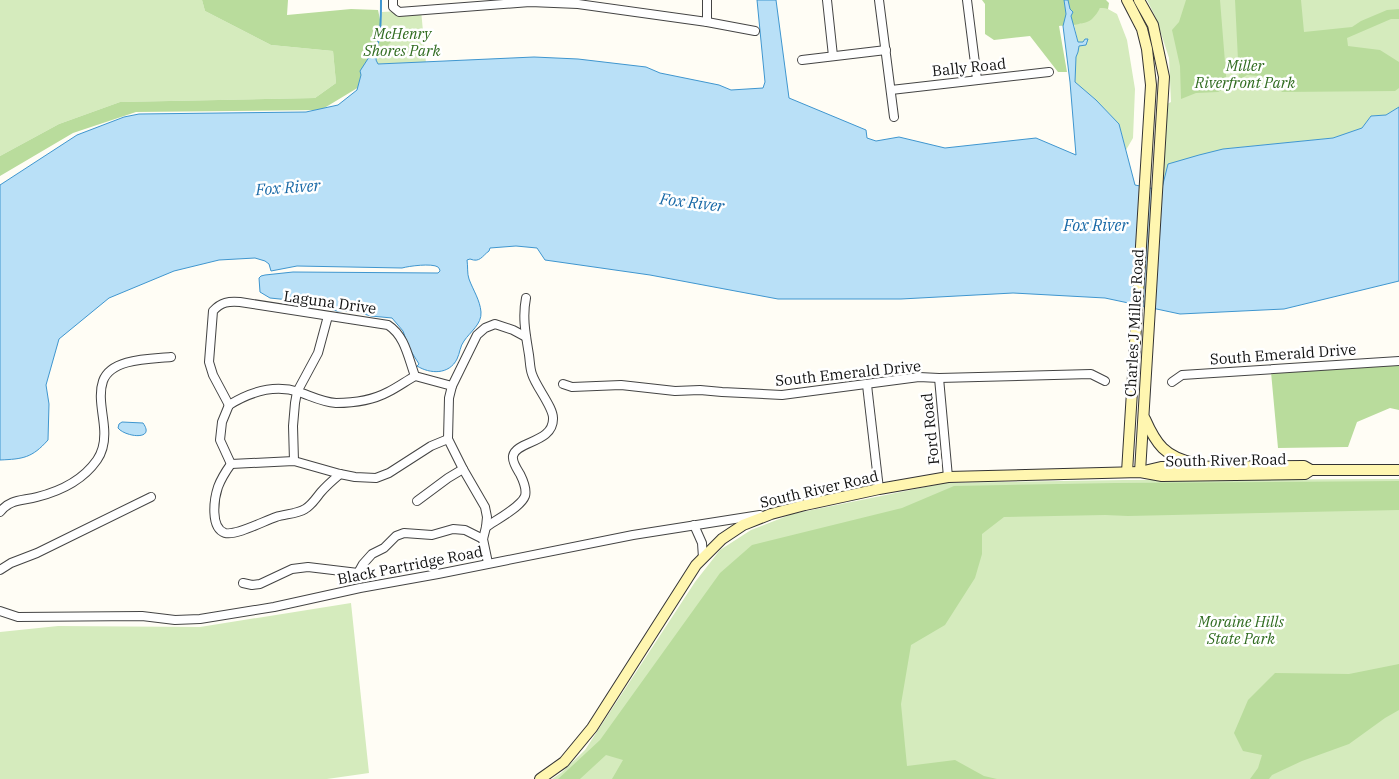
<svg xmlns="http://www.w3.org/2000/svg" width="1399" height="779" viewBox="0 0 1399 779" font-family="'IBM Plex Serif',serif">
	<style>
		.green { fill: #d5ebbd }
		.forest { fill: #b9dc9c }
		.water { fill: #b9e0f7; stroke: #3f96cf }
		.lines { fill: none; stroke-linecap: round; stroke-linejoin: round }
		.stream { stroke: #3f96cf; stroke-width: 2 }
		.street-casing { stroke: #444; stroke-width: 10 }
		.secondary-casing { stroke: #333; stroke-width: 12 }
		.street { stroke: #fff; stroke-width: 8 }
		.secondary { stroke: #fff6b0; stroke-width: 10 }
		.labels { text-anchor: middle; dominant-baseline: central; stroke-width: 5; stroke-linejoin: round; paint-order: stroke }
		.park-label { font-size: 15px; font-style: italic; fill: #2f6b1f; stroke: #fff }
		.street-label { font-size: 15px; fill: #111; stroke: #fff }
		.water-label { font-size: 16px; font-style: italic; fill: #1768a6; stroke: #fff }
	</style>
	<rect width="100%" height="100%" fill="#fffdf5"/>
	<g class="green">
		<polygon points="0,0 202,0 205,11 271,45 333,51 336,83 315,98 120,102 59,124 0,156"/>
		<polygon points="1147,0 1399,0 1399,107 1386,115 1371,116 1362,128 1333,138 1223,149 1162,188 1157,162 1165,154 1163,142 1167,104 1171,102 1169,58 1156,18"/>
		<polygon points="1100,8 1108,9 1117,14 1127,40 1135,89 1133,138 1126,150 1119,124 1096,100 1075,82 1076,57 1078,52 1079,45 1084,42 1078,42 1074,24 1080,24"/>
		<polygon points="421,10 426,63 377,64 376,60 379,47 382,12"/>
		<polygon points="1399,479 1399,779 552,779 561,773 585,750 695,582 720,550 751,530 792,514 945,483 1124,480"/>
		<polygon points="351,603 369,773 327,779 0,779 0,632 58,626 200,627"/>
	</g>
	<g class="forest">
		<polygon points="202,0 288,0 287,15 351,9 378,10 383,34 391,42 380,53 371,54 361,75 359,87 321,110 136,112 73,133 0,176 0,156 59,124 120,102 315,98 336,83 333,51 271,45 205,11"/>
		<path d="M 982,0 L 1106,0 L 1109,3 L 1108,9 L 1100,8 C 1098,12 1095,16 1092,19 C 1086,25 1068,25 1059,26 L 1067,72 L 1058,72 L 1030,36 L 994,40 L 985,34 L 985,4 Z"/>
		<polygon points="1186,0 1220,0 1227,87 1218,92 1196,93 1181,99 1180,66 1172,30 1179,22"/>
		<polygon points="1235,0 1301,0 1304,32 1352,27 1361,21 1387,10 1399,9 1399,19 1391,19 1347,38 1348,46 1380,50 1399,62 1399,88 1395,91 1282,92 1269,77 1247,75 1239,80"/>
		<polygon points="1399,365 1399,410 1390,408 1357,422 1348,447 1278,448 1271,372"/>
		<polygon points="1399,481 1399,510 1128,516 1105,515 1004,517 982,534 982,554 975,578 945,625 911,645 901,704 907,766 955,760 984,776 997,779 612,779 623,760 606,755 580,779 558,779 600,740 720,573 752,545 902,508 954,486 1115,483"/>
		<polygon points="1399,664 1399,710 1385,718 1349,744 1302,761 1272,775 1269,779 1250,779 1258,768 1262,755 1243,751 1234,733 1248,700 1275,673 1349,674"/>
	</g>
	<g class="water">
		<path d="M 757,0 L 776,0 L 789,98 L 866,130 L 867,138 L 876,141 L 899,137 L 945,148 L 1036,138 L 1076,155 L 1070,82 L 1063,26 L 1066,14 L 1064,0 L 1068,0 L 1070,9 L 1073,12 L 1071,16 L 1078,42 L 1083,42 L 1085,39 L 1088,39 L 1086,45 L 1079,46 L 1078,52 L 1076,57 L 1075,82 L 1096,100 L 1119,124 L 1135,185 L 1155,189 L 1162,188 L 1168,164 L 1199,155 L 1223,149 L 1333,138 L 1362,128 L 1371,116 L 1386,115 L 1399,107 L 1399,281 L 1284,309 L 1180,314 L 1105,298 L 1013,293 L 901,299 L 778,299 L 650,275 L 545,260 L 537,248 L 516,246 L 490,248 L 489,251 C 482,256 480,263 470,259 L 467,260 C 468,266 467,274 469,279 C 473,290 480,300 481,312 C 482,324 470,332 464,341 C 460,346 460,353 457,359 C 449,375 430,374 417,366 L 419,364 L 409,348 L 403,331 L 392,318 L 371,316 L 353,311 L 337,311 L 320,306 L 299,301 L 270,298 L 260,292 L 259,278 L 261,276 L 265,275 L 293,272 L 438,273 L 440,271 C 440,270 439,268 438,267 C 432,263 409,266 402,268 L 297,266 L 271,271 L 269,264 L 265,261 L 255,258 L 219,260 L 174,271 L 109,298 L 59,339 L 46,385 L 49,404 L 48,440 C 32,458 23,459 0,460 L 0,185 L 77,135 L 124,117 L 139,114 L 306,112 L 338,105 L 357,90 L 361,75 L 360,71 L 371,54 L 377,54 L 376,60 L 378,64 L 534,57 L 578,59 L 646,67 L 660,73 L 719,85 L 731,90 L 763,88 L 765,82 Z"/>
		<path d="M 122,422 L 143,423 C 156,441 125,437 118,428 L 119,424 Z"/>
	</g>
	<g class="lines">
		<path class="stream" d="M 375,54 C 381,37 381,18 381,0"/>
		<defs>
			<g id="street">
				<polyline points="393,0 393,7 399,12 530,2 578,4 707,22 755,31"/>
				<polyline points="827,0 833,56"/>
				<polyline points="879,0 894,117"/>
				<polyline points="967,0 977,79"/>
				<polyline points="707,22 707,0"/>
				<polyline points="802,60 886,50"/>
				<polyline points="891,90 1049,72"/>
				<polyline points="939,378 948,477"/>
				<polyline points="1172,382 1182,375 1399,361"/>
				<polyline points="563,384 572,387 621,385 675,391 700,390 722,392 782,395 919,377 939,378 1091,374 1105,381"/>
				<polyline points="867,385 879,489"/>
				<polyline points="452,386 449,398 448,439 463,469 485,507 487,517 486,527 483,539 488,563"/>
				<path d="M 229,405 L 213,375 L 209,362 L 213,311 C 221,302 229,301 240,302 L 388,325 C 405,336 408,357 415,376 L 452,386 L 477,335 L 485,328 L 495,324 L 513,330 L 526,337"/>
				<path d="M 229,405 C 250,392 274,384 299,392 C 311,396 322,402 336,403 C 353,403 373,400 388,392 C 398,387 406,381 415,376"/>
				<polyline points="229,405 222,422 220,440 231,464"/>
				<polyline points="294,461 293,426 295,403 297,392 318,353 328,316"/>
				<polyline points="231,464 294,461 340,474 355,477 376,478 389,473 431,446 448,439"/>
				<path d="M 231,464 C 226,471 221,479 218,487 C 214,499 210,528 225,533 C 236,536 264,521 276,517 C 285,514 297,514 305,509 C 312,505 316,498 321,492 C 327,485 333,480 340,474"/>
				<polyline points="417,501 448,478 463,469"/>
				<path d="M 0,512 C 10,499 22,501 37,497 C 61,491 83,480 97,460 C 104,450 105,438 104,427 C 103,413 98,395 103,381 C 111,358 151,359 171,357"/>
				<polyline points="694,525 702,543 703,558"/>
				<path d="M 486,527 C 496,520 521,507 525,496 C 527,489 523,480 520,474 C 517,469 512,462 513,456 C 516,441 553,443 553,419 C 554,408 536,387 532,374 C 530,369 530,362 529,355 C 526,336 522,318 526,298"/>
				<polyline points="0,570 11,563 37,553 151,497"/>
				<polyline points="243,583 252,585 260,584 292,569 308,567 358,573 363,564 372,554 384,548 396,536 404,533 432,535 453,529 465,530 483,539"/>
				<polyline points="0,611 18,617 142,616 175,620 200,619 274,607 360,588 438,574 633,535 760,515"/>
			</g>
			<g id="secondary">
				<polyline points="1139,0 1153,25 1164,77 1140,472"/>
				<path d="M 1145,419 C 1156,444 1165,457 1194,463"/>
				<polyline points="1144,471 1161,467 1304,466 1311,470 1399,470"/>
				<polyline points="1127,472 1151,85 1147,49 1142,29 1127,0"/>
				<polyline points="540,779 564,762 592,728 696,565 722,539 743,525 771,514 805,505 879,489 948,477 1140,472 1162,476 1305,474 1311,470"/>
			</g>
		</defs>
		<use href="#street" class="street-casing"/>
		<use href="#secondary" class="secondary-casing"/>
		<use href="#street" class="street"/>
		<use href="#secondary" class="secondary"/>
	</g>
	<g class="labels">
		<g class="park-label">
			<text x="402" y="33">McHenry<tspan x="402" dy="17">Shores Park</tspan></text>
			<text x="1245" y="65">Miller<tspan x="1245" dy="17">Riverfront Park</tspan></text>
			<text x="1241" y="621">Moraine Hills<tspan x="1241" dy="17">State Park</tspan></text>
		</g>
		<g class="street-label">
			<text transform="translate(969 67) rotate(-6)">Bally Road</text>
			<text transform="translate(330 302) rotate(8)">Laguna Drive</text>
			<text transform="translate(1134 323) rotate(-87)">Charles J Miller Road</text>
			<text transform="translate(1283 354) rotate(-4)">South Emerald Drive</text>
			<text transform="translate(848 373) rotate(-6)">South Emerald Drive</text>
			<text transform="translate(930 429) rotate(-96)">Ford Road</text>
			<text transform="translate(1226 460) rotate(-1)">South River Road</text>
			<text transform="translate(819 489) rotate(-13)">South River Road</text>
			<text transform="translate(410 565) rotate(-11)">Black Partridge Road</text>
		</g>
		<g class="water-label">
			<text transform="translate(288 187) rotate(-4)">Fox River</text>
			<text transform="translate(692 202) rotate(7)">Fox River</text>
			<text x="1096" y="225">Fox River</text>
		</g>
	</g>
</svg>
